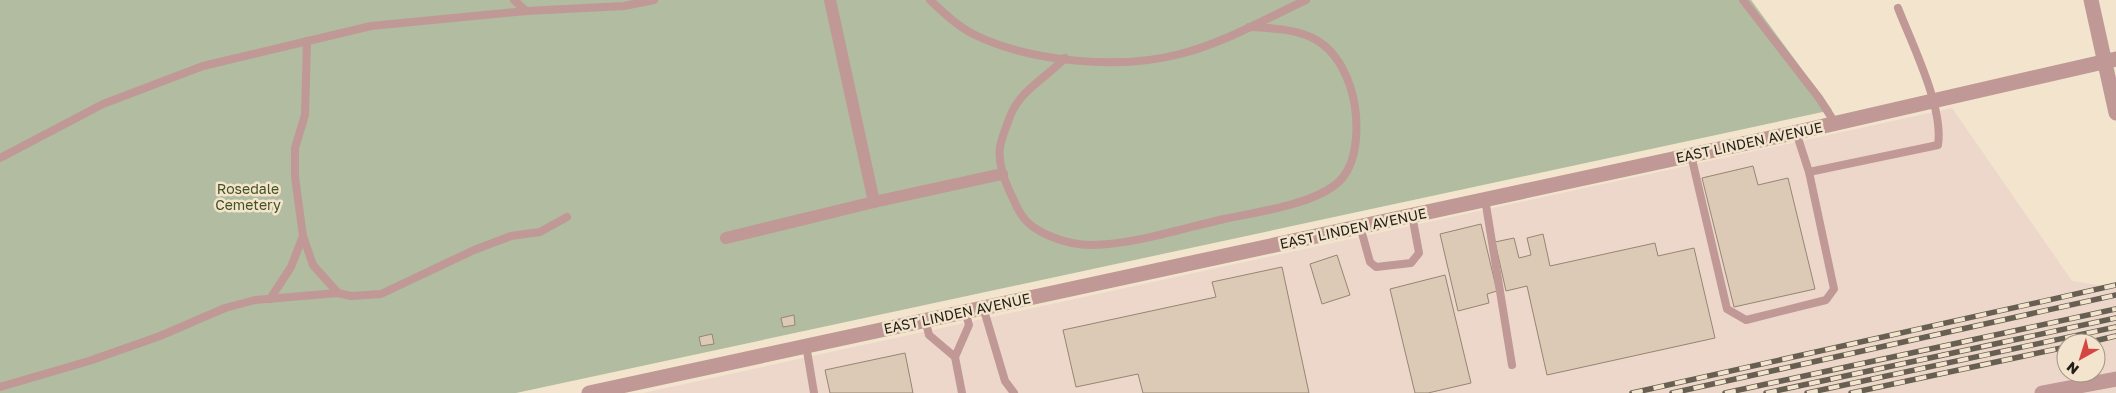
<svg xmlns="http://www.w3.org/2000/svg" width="2116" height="393" viewBox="0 0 2116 393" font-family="'Golos Text',sans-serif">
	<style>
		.industrial { fill: #edd7ca; fill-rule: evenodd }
		.green { fill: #b1bca0 }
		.building { fill: #dccab6; stroke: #968572 }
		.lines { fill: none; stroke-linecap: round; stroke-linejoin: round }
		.service { stroke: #c09895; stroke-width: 8 }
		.pedestrian { stroke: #c09895; stroke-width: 12 }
		.minor { stroke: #c09895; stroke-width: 15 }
		.tertiary { stroke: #c09895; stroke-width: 15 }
		.rail-casing { stroke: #675f52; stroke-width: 5.5 }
		.rail { stroke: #f2e4cd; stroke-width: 4; stroke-dasharray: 11; stroke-linecap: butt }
		.labels { text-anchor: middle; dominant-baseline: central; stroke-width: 5; stroke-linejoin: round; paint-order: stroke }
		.street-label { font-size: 14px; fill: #231e16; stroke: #f2e4cd }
		.park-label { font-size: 14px; fill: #435320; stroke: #f2e4cd }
	</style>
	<rect width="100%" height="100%" fill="#f2e4cd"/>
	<path class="industrial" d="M 1952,108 L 2072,281 L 2116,288 L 2116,393 L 643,393 ZM 2066,343 L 2096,343 L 2096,373 L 2066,373 Z"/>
	<polygon class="green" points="0,0 1751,0 1832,110 516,393 0,393"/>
	<g class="building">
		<polygon points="1753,166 1758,185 1788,178 1815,289 1734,307 1702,178"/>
		<polygon points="1481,224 1497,291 1487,294 1489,303 1458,311 1440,234"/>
		<polygon points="1543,234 1550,266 1655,243 1658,256 1694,248 1715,338 1547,375 1527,286 1506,291 1495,242 1514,238 1519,258 1531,255 1527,238"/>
		<polygon points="1337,255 1350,295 1322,304 1310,264"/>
		<polygon points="1282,267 1309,393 1143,393 1138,374 1076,387 1063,330 1216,297 1212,282"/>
		<polygon points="1445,275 1471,383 1428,393 1415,393 1390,289"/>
		<polygon points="794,315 795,325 783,327 781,318"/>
		<polygon points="712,334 714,344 701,346 699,337"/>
		<polygon points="905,353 913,393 830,393 825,370"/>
	</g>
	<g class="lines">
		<g class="service">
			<polyline points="514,0 526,11"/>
			<path d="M 930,0 C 944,13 958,27 975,35 C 1031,62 1120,70 1180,54 C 1224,43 1265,19 1306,0"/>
			<polyline points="1743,0 1819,98 1835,123"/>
			<path d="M 1065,58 C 1047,77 1021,90 1011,114 C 1007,124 1002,137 1000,147 C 998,162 1003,177 1009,190 C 1013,198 1016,207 1021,214 C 1033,234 1069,245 1091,245 C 1136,244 1180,229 1224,219 C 1257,212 1309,205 1335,185 C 1362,165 1359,113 1350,86 C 1332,33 1299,29 1249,27"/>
			<polyline points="1691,155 1727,309 1746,320 1826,300 1834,289 1809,172 1796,132"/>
			<polyline points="0,158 103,104 203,66 371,26 526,11 624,6 654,0"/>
			<path d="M 1809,172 L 1938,145 C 1944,108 1912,44 1898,8"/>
			<polyline points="1485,199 1512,365"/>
			<polyline points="1360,226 1370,262 1376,267 1411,263 1419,253 1412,215"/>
			<polyline points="303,236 313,265 338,293"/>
			<polyline points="270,299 291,267 303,236 295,177 295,148 305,115 307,41"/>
			<polyline points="983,307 1005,381 1014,393"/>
			<polyline points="925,319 929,335 955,357 969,325 965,311"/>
			<polyline points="806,345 814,393"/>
			<polyline points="955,357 962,393"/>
			<polyline points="0,387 89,361 160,336 225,308 255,300 338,293 351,296 381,294 474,250 511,236 540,232 567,217"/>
		</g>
		<g class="pedestrian">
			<polyline points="830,0 874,202"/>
			<polyline points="726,238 874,202 1002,174"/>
		</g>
		<g class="minor">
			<polyline points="2091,0 2116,113"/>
			<polyline points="2042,393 2116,379"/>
		</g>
		<polyline class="tertiary" points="589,393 1789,134 2116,59"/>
		<defs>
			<g id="rail">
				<polyline points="2086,343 2116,336"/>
				<polyline points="1632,393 2116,285"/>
				<polyline points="1672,393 2116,295"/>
				<polyline points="1725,393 2116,309"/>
				<polyline points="1766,393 2116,318"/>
				<polyline points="1807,393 2116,327"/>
				<polyline points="1851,393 2066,347"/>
			</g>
		</defs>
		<use href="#rail" class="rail-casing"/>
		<use href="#rail" class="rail"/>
	</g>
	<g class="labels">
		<g class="street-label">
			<text transform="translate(1749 142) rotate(-12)">EAST LINDEN AVENUE</text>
			<text transform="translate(1353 228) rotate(-12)">EAST LINDEN AVENUE</text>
			<text transform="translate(957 313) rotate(-12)">EAST LINDEN AVENUE</text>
		</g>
		<g class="park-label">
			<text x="248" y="188">Rosedale<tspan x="248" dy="16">Cemetery</tspan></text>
		</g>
	</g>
	<g transform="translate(2081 358) rotate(219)"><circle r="24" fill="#f2e4cd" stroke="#9f9584"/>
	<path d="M0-4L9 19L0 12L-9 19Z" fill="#d54642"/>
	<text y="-8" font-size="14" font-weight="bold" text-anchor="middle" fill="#231e16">N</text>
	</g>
</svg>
